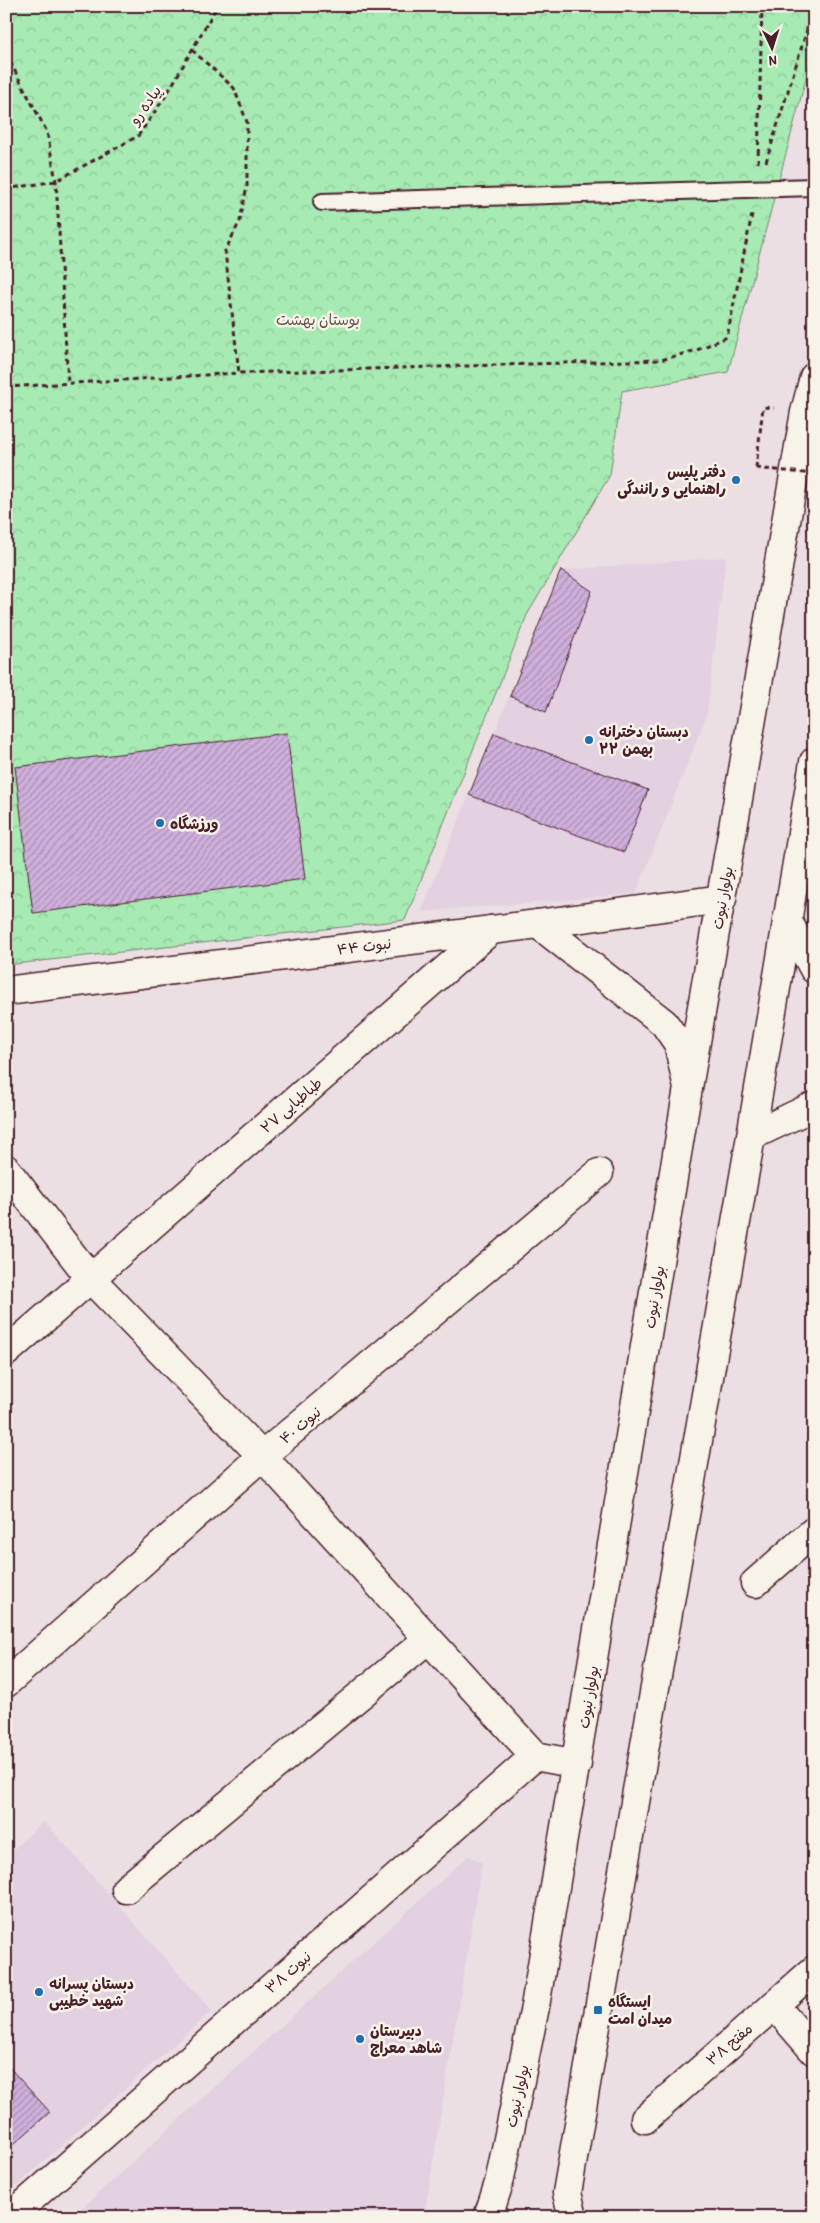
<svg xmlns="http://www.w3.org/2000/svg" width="820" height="2223" viewBox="0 0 820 2223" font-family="'Patrick Hand','Playpen Sans Arabic',sans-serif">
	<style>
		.built { fill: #e3d1e2 }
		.park { fill: url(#park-crowns); stroke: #78846f }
		.building { fill: url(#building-hatch); stroke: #4a1f2b }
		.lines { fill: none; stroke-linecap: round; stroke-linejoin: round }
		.service-casing { stroke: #4a1f2b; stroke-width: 20 }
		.minor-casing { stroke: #4a1f2b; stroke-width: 31 }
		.secondary-casing { stroke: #4a1f2b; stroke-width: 31 }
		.path { stroke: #4a1f2b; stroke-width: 3; stroke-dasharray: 5 4; stroke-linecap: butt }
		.service { stroke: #f7f3e8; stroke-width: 16 }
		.minor { stroke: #f7f3e8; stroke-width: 28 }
		.secondary { stroke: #f7f3e8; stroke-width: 28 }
		.path-bridge { stroke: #4a1f2b; stroke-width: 3; stroke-dasharray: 5 4; stroke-linecap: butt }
		.poi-dot { fill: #1f6fb2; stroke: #f7f3e8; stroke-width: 2 }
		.labels { text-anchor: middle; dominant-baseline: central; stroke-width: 5; stroke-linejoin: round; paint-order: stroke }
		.street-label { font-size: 15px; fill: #4a1f2b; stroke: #f7f3e8 }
		.park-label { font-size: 15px; fill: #61524d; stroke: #f7f3e8 }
		.poi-label { font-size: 15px; font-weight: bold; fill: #4a1f2b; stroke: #f7f3e8; text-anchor: start }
	</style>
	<defs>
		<pattern id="park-crowns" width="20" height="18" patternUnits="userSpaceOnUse" patternTransform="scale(1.25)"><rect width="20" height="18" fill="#a7eab3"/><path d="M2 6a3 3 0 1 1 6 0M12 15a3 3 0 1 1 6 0" fill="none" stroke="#91c89a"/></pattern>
		<pattern id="building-hatch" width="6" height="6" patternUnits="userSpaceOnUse" patternTransform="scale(1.25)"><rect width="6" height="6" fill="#cfb0dc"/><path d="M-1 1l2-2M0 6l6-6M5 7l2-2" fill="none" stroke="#aa8fb3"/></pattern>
	</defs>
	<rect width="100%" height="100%" fill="#ebdfe4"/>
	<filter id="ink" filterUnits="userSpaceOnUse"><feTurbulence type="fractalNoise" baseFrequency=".02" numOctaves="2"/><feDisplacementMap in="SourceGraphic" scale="10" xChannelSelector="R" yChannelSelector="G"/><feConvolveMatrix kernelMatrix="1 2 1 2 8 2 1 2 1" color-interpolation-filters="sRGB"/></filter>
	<g filter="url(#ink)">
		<g class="built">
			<polygon points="726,557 707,714 636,894 421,912 561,570"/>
			<polygon points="44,1821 212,2011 15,2187 6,2187 6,1856"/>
			<polygon points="468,1856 482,1862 424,2217 72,2217"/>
		</g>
		<polygon class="park" points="6,6 814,6 814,48 728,372 622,391 610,475 527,615 405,920 6,965"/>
		<g class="building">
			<polygon points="561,570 592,591 546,712 510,696"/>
			<polygon points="287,733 305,879 33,913 15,767"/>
			<polygon points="494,733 648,790 624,852 469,795"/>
			<polygon points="6,2064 50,2112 6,2151"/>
		</g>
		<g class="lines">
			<defs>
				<polyline id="service" points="322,202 814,187"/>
				<g id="minor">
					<polyline points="787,920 814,969"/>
					<polyline points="538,924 664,1023 678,1043 688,1088"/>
					<polyline points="6,991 538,924 722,899"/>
					<polyline points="751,1136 814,1106"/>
					<polyline points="6,1169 91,1279 262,1456 535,1756"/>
					<polyline points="6,1352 491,930"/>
					<polyline points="755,1583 814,1531"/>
					<polyline points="6,1683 262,1456 599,1173"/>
					<polyline points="126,1889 428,1639"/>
					<polyline points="774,2005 814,2051"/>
					<polyline points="645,2119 814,1970"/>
					<polyline points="10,2217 535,1756 577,1764"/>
				</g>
				<g id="secondary">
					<polyline points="488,2217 499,2183 535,2007 688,1088 805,412 814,377"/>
					<polyline points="573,2217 567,2193 751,1136 814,762"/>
				</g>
			</defs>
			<use href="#service" class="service-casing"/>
			<use href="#minor" class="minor-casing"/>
			<use href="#secondary" class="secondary-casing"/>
			<g class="path">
				<polyline points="192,50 234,88 247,122 247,186 240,221 225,251 239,373"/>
				<polyline points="6,54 47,132 56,181 68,383"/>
				<polyline points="766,162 814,7"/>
				<polyline points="758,163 762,6"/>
				<polyline points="6,189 56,181 138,136 167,94 217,6"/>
				<polyline points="6,387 239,373 661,360 697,350 727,337 752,214"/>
				<polyline points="756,468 763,407 774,408"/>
			</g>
			<use href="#service" class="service"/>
			<use href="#minor" class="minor"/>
			<use href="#secondary" class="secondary"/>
			<polyline class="path-bridge" points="756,468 814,474"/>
		</g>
	</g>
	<g class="poi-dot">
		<circle cx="736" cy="480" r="5"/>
		<circle cx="589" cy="740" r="5"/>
		<circle cx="160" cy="823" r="5"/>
		<circle cx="39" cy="1992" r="5"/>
		<rect x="593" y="2005" width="10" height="10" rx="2.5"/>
		<circle cx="360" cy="2039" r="5"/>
	</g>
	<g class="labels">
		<g class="street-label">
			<text transform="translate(145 105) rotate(-55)">پیاده رو</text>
			<text transform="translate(722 898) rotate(-80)">بولوار نبوت</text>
			<text transform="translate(364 946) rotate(-7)">نبوت ۴۴</text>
			<text transform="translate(291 1105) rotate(-41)">طباطبایی ۲۷</text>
			<text transform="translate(654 1297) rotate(-81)">بولوار نبوت</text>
			<text transform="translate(300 1425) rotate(-40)">نبوت ۴۰</text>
			<text transform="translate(588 1697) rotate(-81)">بولوار نبوت</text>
			<text transform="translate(288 1972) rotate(-41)">نبوت ۳۸</text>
			<text transform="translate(729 2044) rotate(-41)">مفتح ۳۸</text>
			<text transform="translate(517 2096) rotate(-78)">بولوار نبوت</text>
		</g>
		<g class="park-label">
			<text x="318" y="319">بوستان بهشت</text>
		</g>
		<g class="poi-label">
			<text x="726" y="471" text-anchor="end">دفتر پلیس<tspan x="726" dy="17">راهنمایی و رانندگی</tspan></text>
			<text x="599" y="731">دبستان دخترانه<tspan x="599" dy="17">۲۲ بهمن</tspan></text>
			<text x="170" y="823">ورزشگاه</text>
			<text x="49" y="1983">دبستان پسرانه<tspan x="49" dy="17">شهید خطیبی</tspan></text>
			<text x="608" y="2001">ایستگاه<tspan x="608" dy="17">میدان امت</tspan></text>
			<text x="370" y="2030">دبیرستان<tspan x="370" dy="17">شاهد معراج</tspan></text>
		</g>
	</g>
	<rect width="820" height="2223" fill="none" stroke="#f7f3e8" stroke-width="25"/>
	<rect x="12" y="12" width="795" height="2198" fill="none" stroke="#4a1f2b" stroke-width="2" filter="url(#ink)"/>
	<g transform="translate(772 48) rotate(176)" stroke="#f7f3e8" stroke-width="4" paint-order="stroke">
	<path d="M0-4L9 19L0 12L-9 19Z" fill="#4a1f2b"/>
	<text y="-8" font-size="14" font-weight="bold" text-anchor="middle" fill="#4a1f2b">N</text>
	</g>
</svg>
